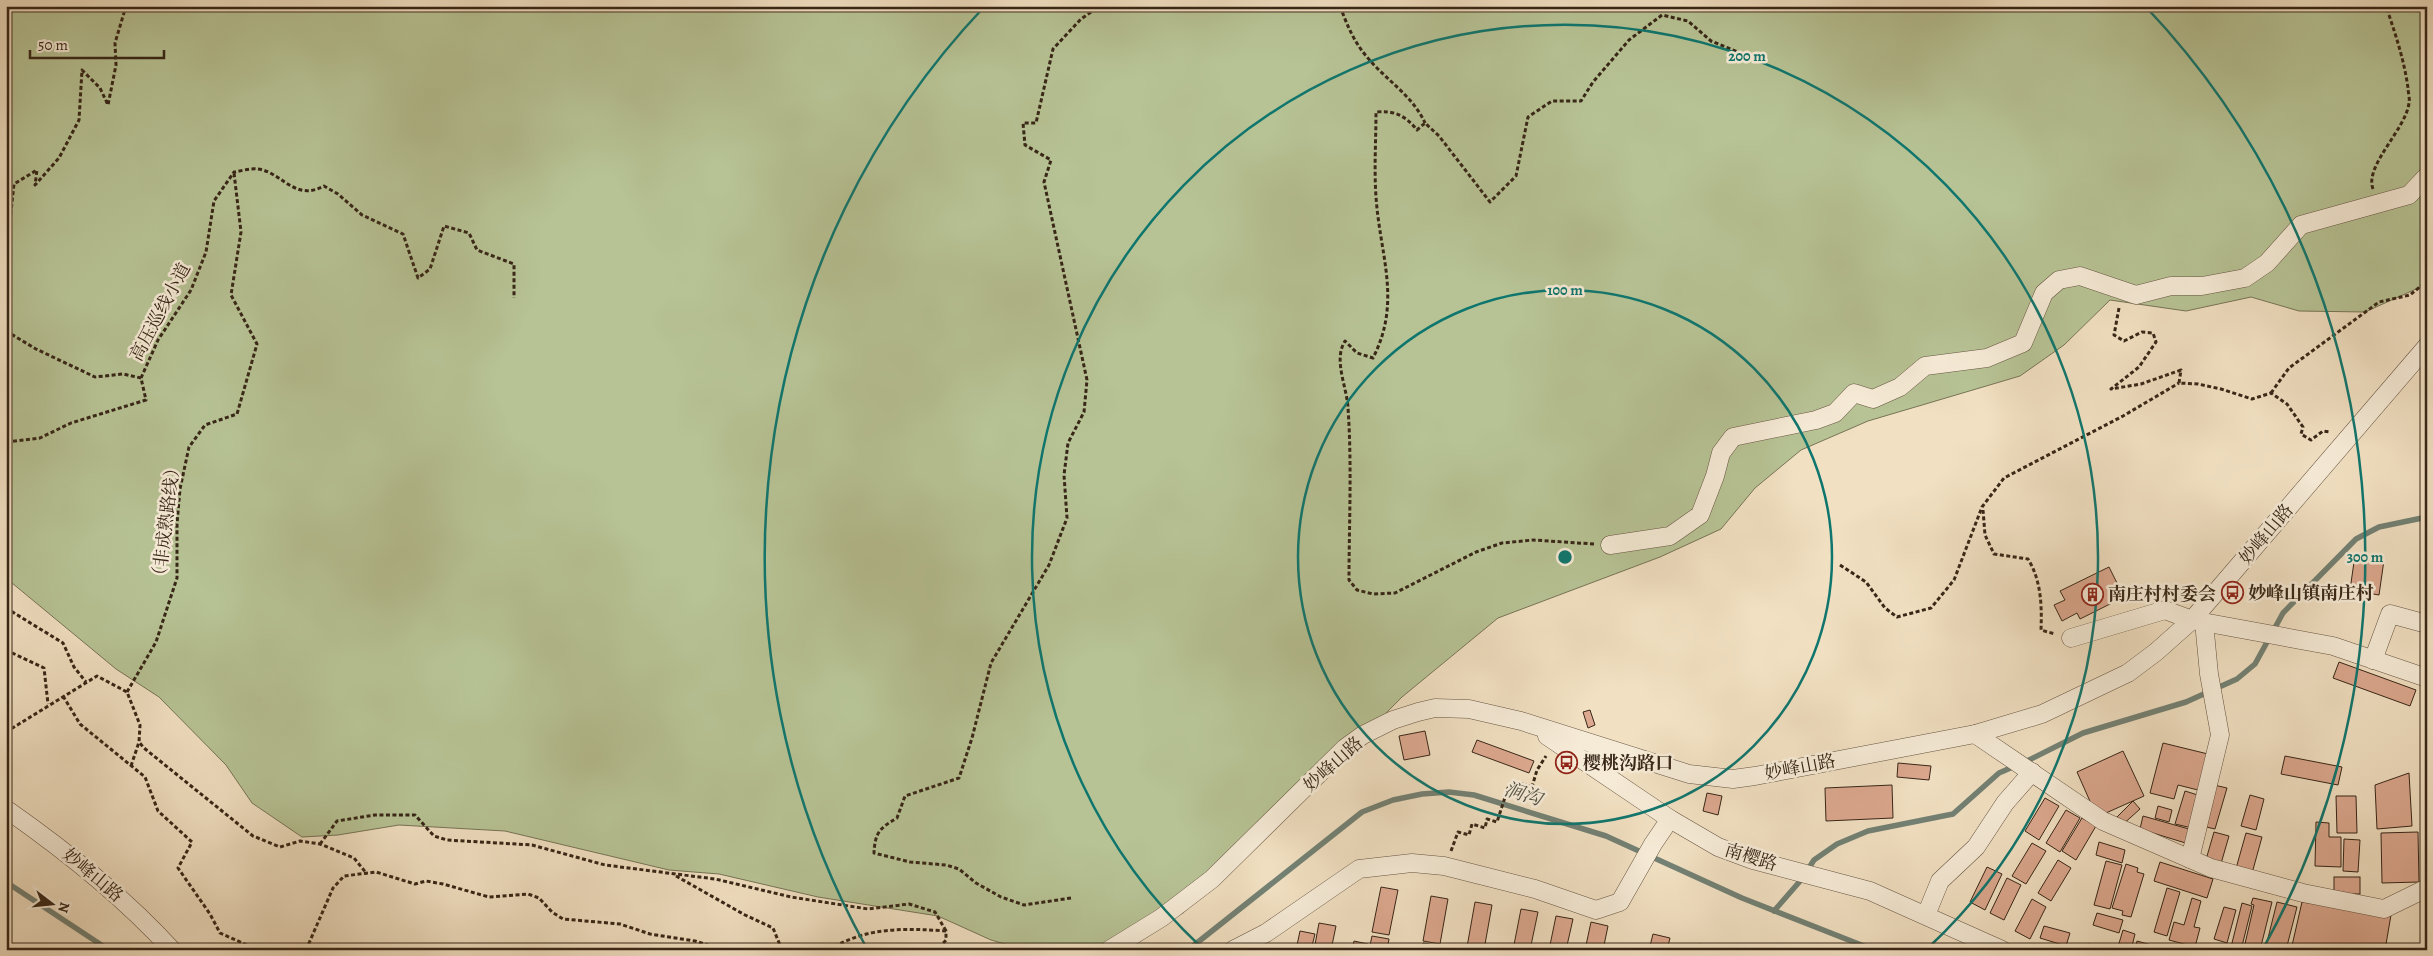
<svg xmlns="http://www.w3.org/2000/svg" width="2433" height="956" viewBox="0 0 2433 956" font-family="Alegreya,'Noto Serif SC',serif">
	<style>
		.green { fill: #b7c395; stroke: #777456 }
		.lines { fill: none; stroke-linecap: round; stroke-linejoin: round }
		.stream { stroke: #738174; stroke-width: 5.5 }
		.building { fill: #dca88f; stroke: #372617 }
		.minor-casing { stroke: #665442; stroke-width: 19 }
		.path { stroke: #372617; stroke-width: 3; stroke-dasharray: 4 2.5; stroke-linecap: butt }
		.minor { stroke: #f6ebd7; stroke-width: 18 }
		.ring { fill: none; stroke: #0f766e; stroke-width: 2.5 }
		.labels { text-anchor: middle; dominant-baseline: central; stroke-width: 5; stroke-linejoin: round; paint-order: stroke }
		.street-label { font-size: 18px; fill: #372617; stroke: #f6ebd7 }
		.poi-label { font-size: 18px; font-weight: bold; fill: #372617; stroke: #f6ebd7; text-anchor: start }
		.water-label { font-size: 19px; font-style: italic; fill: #555346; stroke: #f6ebd7 }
		.centre { fill: #0f766e; stroke: #f6ebd7; stroke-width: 2.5 }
		.ring-label { font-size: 15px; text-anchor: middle; font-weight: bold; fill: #0f766e; stroke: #f6ebd7; stroke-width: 5; stroke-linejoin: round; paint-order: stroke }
	</style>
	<rect width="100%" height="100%" fill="#f1e0c2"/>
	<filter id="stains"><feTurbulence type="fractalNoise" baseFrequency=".004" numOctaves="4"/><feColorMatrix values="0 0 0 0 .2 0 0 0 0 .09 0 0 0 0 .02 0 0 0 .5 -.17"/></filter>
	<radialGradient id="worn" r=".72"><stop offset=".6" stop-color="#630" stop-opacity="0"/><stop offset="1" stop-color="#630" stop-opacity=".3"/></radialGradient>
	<polygon class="green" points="6,6 2427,6 2427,284 2365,312 2299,311 2251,297 2186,311 2110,300 2064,345 2020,376 1868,421 1801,450 1755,488 1721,529 1660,557 1498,618 1402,697 1249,851 1183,913 1113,950 1026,950 991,940 938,916 818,897 719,874 669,870 505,831 399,825 338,835 302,837 252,803 226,765 159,697 116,669 6,578"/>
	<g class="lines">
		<g class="stream">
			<polyline points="2023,763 2083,733 2186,702 2237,679 2255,664 2283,613 2356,539 2379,527 2427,517"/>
			<polyline points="6,882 109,950"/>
			<polyline points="1774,911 1801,880 1814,860 1837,844 1868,831 1953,814 1999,773 2015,766"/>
			<polyline points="1188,950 1362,812 1393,800 1422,794 1449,792 1474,795 1606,836 1742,898 1874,950"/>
		</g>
	</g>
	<g class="building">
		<polygon points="2355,555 2384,560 2379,595 2350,590"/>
		<polygon points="2109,567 2124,597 2080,619 2077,613 2062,621 2054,605 2065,600 2060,591"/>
		<polygon points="2339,662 2416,690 2410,706 2333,678"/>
		<polygon points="1590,710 1595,725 1588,728 1583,712"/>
		<polygon points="1425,731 1430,755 1404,760 1399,736"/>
		<polygon points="1477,740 1534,761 1529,773 1472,752"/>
		<polygon points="2163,743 2208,754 2198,790 2178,785 2174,799 2150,793"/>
		<polygon points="2123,751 2144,796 2097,817 2077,772"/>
		<polygon points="2285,756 2342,767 2338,785 2281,774"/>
		<polygon points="1898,763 1931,766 1929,780 1897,777"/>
		<polygon points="2409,773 2412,826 2377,829 2375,785"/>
		<polygon points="1892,785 1893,818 1826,821 1825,788"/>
		<polygon points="2214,785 2227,788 2215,829 2202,826"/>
		<polygon points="2185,791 2201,796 2192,828 2175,824"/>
		<polygon points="1707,793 1722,796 1718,815 1703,811"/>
		<polygon points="2250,795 2264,799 2256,830 2241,826"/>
		<polygon points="2336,796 2356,796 2357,833 2337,833"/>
		<polygon points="2045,798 2059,806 2039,840 2025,831"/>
		<polygon points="2133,801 2140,809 2121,826 2115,819"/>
		<polygon points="2158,806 2172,810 2169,822 2155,818"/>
		<polygon points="2066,810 2080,818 2060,852 2046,843"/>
		<polygon points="2143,816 2196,831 2192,845 2140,829"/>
		<polygon points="2082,818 2096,826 2076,860 2062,851"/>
		<polygon points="2316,822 2329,823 2329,837 2341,837 2341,867 2315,866"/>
		<polygon points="2214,832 2229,836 2220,867 2205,863"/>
		<polygon points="2418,832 2419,882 2382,883 2381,833"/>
		<polygon points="2246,833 2262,837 2251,877 2235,872"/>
		<polygon points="2344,839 2360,840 2358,872 2343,871"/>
		<polygon points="2099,842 2125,850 2122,863 2096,855"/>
		<polygon points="2032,843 2046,851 2026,884 2012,876"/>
		<polygon points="2058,860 2071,868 2051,901 2038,893"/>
		<polygon points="2106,861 2122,865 2110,909 2094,905"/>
		<polygon points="2160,862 2213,879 2207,898 2154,881"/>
		<polygon points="2126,864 2138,868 2137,872 2144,874 2131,917 2122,915 2123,911 2112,908"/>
		<polygon points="1987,867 2002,874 1985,910 1970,902"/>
		<rect x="2334" y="877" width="26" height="17"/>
		<polygon points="2007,878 2021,885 2004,920 1990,913"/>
		<polygon points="1381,887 1398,890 1389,935 1372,932"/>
		<polygon points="2167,888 2180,892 2167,936 2154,932"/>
		<polygon points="1431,896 1448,899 1440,944 1423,941"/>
		<polygon points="2192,898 2201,901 2194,927 2200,928 2195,947 2169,940 2174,922 2184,925"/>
		<polygon points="2253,898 2272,902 2260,950 2244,948 2254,905 2251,904"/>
		<polygon points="2032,899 2046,907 2030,939 2015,931"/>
		<polygon points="1475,902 1492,905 1484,950 1467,947"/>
		<polygon points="2277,902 2297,907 2286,950 2265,950"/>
		<polygon points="2302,902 2391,915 2385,950 2291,950"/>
		<polygon points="2242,903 2252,906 2241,950 2231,947"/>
		<polygon points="2224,907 2236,910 2227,943 2214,939"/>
		<polygon points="1521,909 1538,912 1530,950 1513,950"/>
		<polygon points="2097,913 2123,920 2119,933 2093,925"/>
		<polygon points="1556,916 1573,919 1566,950 1549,950"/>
		<polygon points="1591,922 1608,926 1603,950 1585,950"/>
		<polygon points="1319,923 1336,926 1331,950 1314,950"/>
		<polygon points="2044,926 2070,933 2066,946 2040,938"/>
		<polygon points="2123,930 2135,934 2131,950 2117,950"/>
		<polygon points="1300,931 1315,934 1311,950 1296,950"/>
		<polygon points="1653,934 1670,938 1667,950 1649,950"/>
		<polygon points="1372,936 1389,939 1387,950 1369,950"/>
		<polygon points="1354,941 1368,944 1367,950 1352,950"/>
		<polygon points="2137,941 2166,949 2166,950 2135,950"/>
		<polygon points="1423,943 1440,946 1439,950 1422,950"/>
		<polygon points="1699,944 1716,949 1716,950 1698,950"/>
		<polygon points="2088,944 2108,950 2086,950"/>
	</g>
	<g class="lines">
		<defs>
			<g id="minor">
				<polyline points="1610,545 1670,536 1700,515 1715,476 1721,453 1733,437 1816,420 1835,413 1854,393 1873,399 1900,387 1925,366 1987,358 2023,343 2044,293 2059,280 2080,276 2136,295 2171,286 2202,286 2245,278 2267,263 2301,225 2409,195 2427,176"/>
				<polyline points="2071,638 2165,610 2192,620 2333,646 2427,678"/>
				<polyline points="2373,660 2390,614 2427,624"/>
				<polyline points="1975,734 2103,821 2211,868 2303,893 2384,909 2427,888"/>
				<polyline points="1547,736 1670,819 1718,847 1753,860 1870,891 2002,950"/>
				<path d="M 6,809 C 66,851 123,896 172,950"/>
				<polyline points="2190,859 2220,735 2209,674 2204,622"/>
				<polyline points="1926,915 1940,881 1976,847 2005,803 2032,772"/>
				<polyline points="1109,950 1161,918 1212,879 1345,748 1363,735 1393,720 1418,712 1435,708 1469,709 1521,721 1689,774 1733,779 1755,776 1975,734 2042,714 2128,673 2156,652 2192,620 2427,346"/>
				<polyline points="1233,950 1266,933 1359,869 1412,863 1444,866 1535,889 1596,910 1620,902 1653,844 1670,819"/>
			</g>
		</defs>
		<use href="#minor" class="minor-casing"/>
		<g class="path">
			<path d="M 1340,6 C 1347,25 1354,42 1367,57 C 1386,80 1413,96 1425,123"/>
			<path d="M 2373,189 C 2364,166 2406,129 2409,103 C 2410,98 2408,92 2408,88 C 2404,59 2395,33 2386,6"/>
			<polyline points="6,226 10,221 14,184 37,170 35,185 59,158 79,120 82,70 100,88 108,105 116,65 115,43 126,6"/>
			<polyline points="2119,308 2114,335 2124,341 2142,332 2153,333 2156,342 2139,367 2111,389 2141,384 2181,370 2179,383 2198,384 2221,389 2252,399 2271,393 2287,404 2303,427 2301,434 2311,440 2323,431 2330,432"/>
			<polyline points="6,331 36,349 95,377 123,374 141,378 146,400 71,423 40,438 6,442"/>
			<path d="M 141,378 L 158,340 L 191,290 L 206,252 L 214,201 L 234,172 C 241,171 250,168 258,169 C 282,172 294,202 324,186 L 338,194 L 362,215 L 403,234 L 418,278 L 430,269 L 444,226 L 469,233 L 477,250 L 514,264 L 514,298"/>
			<polyline points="2271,393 2289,368 2379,302 2410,295 2427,281"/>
			<path d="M 1983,510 L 1985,535 L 1994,554 L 2028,559 C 2041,580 2042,605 2041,630 L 2055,634"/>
			<path d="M 1594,544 L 1533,540 L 1502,543 L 1476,552 L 1395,593 L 1373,594 L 1357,590 L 1349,580 C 1349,523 1352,465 1348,408 C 1347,387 1333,360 1345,341 L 1357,353 L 1373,358 C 1402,301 1380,256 1376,197 C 1374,169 1376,140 1376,112 C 1394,110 1406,116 1417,130 L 1425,123 L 1439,136 L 1490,202 L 1516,176 L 1528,117 L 1552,101 L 1581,101 L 1593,82 L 1629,40 L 1662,15 L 1688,21 L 1711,41 L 1760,61"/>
			<polyline points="1840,565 1866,582 1885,608 1897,617 1931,608 1954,580 1982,507 2004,478 2123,416 2179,383"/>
			<polyline points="6,608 63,643 74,667 86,682"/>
			<polyline points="6,650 44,668 48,704"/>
			<polyline points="127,692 156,642 177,578 177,524 180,489 189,447 205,425 237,414 257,344 231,295 241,232 234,173"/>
			<polyline points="63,696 80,724 145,777 158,811 192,842 178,868 210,914 220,933 258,950"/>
			<polyline points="6,732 97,676 127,692 140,725 139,742 144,748 253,836 280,847 300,841 320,844 354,858 367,874"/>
			<polyline points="131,766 139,742"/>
			<polyline points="320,844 337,821 375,815 415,815 434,836 447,840 532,845 605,865 715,879 791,897 868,909 909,904 935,912 946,931"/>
			<polyline points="1451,851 1458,832 1469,835 1472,824 1485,828 1487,819 1497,822 1508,788 1520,792 1522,784 1532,787 1537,770 1546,756"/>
			<polyline points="676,876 745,915 773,928 782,950"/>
			<path d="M 1071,898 L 1024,905 L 1001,897 L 976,883 L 959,869 L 946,865 L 910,862 L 874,853 C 875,832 880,828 897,818 L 905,796 L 959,778 L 972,738 L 991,663 L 1049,565 L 1067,518 L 1064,475 L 1068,443 L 1084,412 L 1087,380 L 1044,182 L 1051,160 L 1025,145 L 1023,123 L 1036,123 L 1053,49 L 1081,19 L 1100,6"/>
			<polyline points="782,949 797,950"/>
			<polyline points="306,950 333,888 344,876 376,872 415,884 426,881 443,884 489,897 528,894 539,898 552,912 563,919 620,924 650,934 695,941 724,950"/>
			<path d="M 829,950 C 865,927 904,928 946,931 L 946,940 L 937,950"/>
		</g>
		<use href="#minor" class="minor"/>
	</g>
	<g class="ring">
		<circle cx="1565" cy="557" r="267"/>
		<path d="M1201 947A533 533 0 1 1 1929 947"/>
		<path d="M865 945A800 800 0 0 1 985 6M2145 6A800 800 0 0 1 2265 945"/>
	</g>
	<defs>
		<symbol id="bus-ring" viewBox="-11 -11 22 22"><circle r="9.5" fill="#f6ebd7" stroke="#8f2418" stroke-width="1.5"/><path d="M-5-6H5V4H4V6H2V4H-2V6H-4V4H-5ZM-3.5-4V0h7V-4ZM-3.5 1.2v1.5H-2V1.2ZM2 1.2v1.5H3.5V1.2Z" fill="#8f2418"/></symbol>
		<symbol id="building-ring" viewBox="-11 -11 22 22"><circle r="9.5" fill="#f6ebd7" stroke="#8f2418" stroke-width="1.5"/><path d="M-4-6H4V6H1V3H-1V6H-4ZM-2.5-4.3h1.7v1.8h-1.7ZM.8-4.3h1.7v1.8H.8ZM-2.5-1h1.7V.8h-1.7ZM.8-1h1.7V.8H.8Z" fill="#8f2418"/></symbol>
	</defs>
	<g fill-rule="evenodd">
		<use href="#bus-ring" x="2220" y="580" width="25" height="25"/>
		<use href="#building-ring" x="2080" y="582" width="25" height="25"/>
		<use href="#bus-ring" x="1554" y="750" width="25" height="25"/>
	</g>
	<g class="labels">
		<g class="street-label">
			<text transform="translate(160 312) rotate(-62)">高压巡线小道</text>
			<text transform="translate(166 522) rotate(-83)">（非成熟路线）</text>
			<text transform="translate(2266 534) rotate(-50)">妙峰山路</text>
			<text transform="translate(1333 764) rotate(-42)">妙峰山路</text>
			<text transform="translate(1800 767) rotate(-11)">妙峰山路</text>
			<text transform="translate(1751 857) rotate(17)">南樱路</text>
			<text transform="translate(93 875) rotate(40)">妙峰山路</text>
		</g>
		<g class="poi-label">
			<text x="2248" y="593">妙峰山镇南庄村</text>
			<text x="2108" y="594">南庄村村委会</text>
			<text x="1583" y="763">樱桃沟路口</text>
		</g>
		<g class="water-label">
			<text transform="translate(1523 794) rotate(17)">涧沟</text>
		</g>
	</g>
	<circle cx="1565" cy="557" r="8" class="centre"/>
	<g class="ring-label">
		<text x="1747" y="61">200 m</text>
		<text x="1565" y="295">100 m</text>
		<text x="2365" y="562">300 m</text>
	</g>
	<rect width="2433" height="956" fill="none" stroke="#f1e0c2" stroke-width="25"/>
	<rect x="8" y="8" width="2418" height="941" fill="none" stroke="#372617" stroke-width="2.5"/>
	<rect x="12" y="12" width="2408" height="931" fill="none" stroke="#372617"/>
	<g transform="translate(52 904) rotate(106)" stroke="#f6ebd7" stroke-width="4" paint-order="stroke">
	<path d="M0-4L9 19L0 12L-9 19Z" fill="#372617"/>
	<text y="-8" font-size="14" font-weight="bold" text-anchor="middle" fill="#372617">N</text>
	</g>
	<path d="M30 50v8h134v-8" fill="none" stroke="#372617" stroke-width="2.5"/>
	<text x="38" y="50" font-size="15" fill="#372617" stroke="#f6ebd7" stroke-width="4" paint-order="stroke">50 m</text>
	<rect width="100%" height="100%" filter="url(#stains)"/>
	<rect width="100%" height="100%" fill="url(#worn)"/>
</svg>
